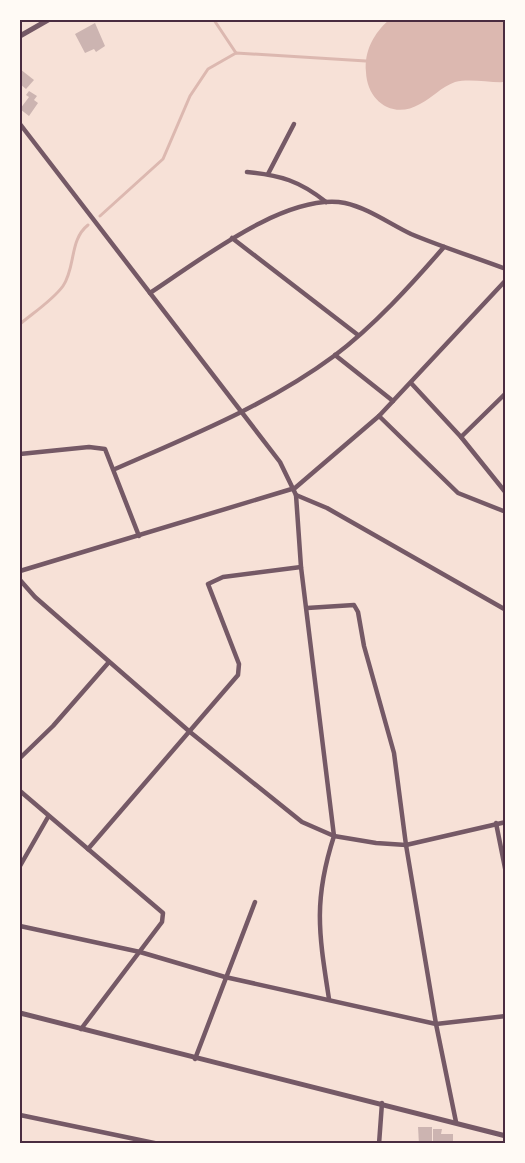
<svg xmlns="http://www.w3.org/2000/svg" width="525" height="1163" viewBox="0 0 525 1163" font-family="'Roboto Condensed',sans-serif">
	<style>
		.water { fill: #dcb8b0 }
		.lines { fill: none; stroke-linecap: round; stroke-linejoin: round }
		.stream { stroke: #dcb8b0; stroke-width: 3 }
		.building { fill: #ccb4b1 }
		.minor { stroke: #755966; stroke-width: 4.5 }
		.tertiary { stroke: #755966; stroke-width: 5 }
		.neatline { fill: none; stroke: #4a2c40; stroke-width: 2 }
	</style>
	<rect width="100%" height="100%" fill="#f7e1d7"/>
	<path class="water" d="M 389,20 L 505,20 L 505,82 C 490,83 470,78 455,82 C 441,87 432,98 420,104 C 393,120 367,101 366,72 C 364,51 374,33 389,20 Z"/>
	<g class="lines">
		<g class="stream">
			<polyline points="214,20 236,53"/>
			<polyline points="100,216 163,159 190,96 208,69 236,53 366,61"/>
			<path d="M 20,324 C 33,313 53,300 63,286 C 76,267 69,240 88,225"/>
		</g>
	</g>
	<g class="building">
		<polygon points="95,23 105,46 96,52 94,49 85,53 75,34"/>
		<polygon points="20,69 34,80 26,89 20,84"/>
		<polygon points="29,91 37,96 34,100 38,103 29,116 20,109 29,97 26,95"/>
		<polygon points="418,1127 432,1127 432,1144 419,1144"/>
		<polygon points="433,1129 442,1129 441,1134 453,1134 453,1144 433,1144"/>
	</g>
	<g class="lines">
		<g class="minor">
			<path d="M 20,124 L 280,462 L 296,495 L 301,567 L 334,836 C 313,901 319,934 329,999"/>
			<path d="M 247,172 C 280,175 300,181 326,202"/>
			<polyline points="268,174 294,124"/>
			<polyline points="232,238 358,335"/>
			<path d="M 150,293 C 198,262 285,192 345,203 C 368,208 390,224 411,234 C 442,247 474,257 506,269"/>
			<polyline points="335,355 393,401"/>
			<polyline points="411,383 461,437 506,493"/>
			<polyline points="379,416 458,493 506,512"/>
			<polyline points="461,437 506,393"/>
			<polyline points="20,454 89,447 105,449 139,536"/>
			<path d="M 115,469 C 190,436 268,405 334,356 C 374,326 411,285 444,247"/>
			<polyline points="296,495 327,508 506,610"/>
			<polyline points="20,571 295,488 379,416 506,280"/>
			<polyline points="20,580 35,597 190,732 302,822 334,836 376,843 406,845 506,822"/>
			<polyline points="307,608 354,605 358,612 364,646 394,753 406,845 436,1024 456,1122"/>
			<polyline points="20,758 53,726 109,662"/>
			<polyline points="20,791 163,913 162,922 81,1029"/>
			<polyline points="496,823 506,873"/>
			<polyline points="88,849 238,675 239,664 208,584 223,577 301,567"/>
			<polyline points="20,866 48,817"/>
			<polyline points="20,926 140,952 225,977 436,1024 506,1016"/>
			<polyline points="195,1059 255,902"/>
			<polyline points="20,1115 159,1144"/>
			<polyline points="379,1144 382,1103"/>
		</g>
		<g class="tertiary">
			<polyline points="20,36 48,20"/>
			<polyline points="20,1013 506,1136"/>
		</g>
	</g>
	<rect width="525" height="1163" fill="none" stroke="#fffaf5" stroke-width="42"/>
	<rect x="21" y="21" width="483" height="1121" class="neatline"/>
</svg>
